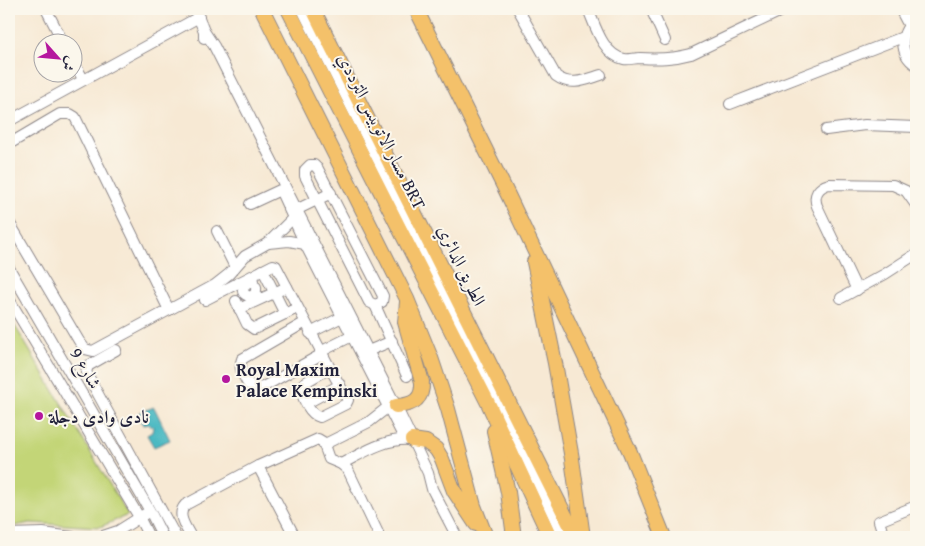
<svg xmlns="http://www.w3.org/2000/svg" width="925" height="546" viewBox="0 0 925 546" font-family="'Gentium Book Plus',Amiri,serif">
	<style>
		.green { fill: #c3d577; stroke: #727c59 }
		.water { fill: #4bb9c2; stroke: #366e7e }
		.lines { fill: none; stroke-linecap: round; stroke-linejoin: round }
		.minor-casing { stroke: #8c8688; stroke-width: 12 }
		.highway-casing { stroke: #8c8688; stroke-width: 16 }
		.minor { stroke: #fff; stroke-width: 10 }
		.highway { stroke: #f4c16a; stroke-width: 14 }
		.poi-dot { fill: #b5179e; stroke: #fbf7ec; stroke-width: 2 }
		.labels { text-anchor: middle; dominant-baseline: central; stroke-width: 4; stroke-linejoin: round; paint-order: stroke }
		.street-label { font-size: 18px; fill: #22223b; stroke: #fbf7ec }
		.poi-label { font-size: 18px; font-weight: bold; fill: #22223b; stroke: #fbf7ec; text-anchor: start }
	</style>
	<rect width="100%" height="100%" fill="#fbf7ec"/>
	<filter id="ink" filterUnits="userSpaceOnUse"><feTurbulence type="fractalNoise" baseFrequency=".02" numOctaves="2"/><feDisplacementMap in="SourceGraphic" scale="10" xChannelSelector="R" yChannelSelector="G"/><feConvolveMatrix kernelMatrix="1 2 1 2 8 2 1 2 1" color-interpolation-filters="sRGB"/></filter>
	<filter id="wash" filterUnits="userSpaceOnUse"><feTurbulence type="fractalNoise" baseFrequency=".0096" numOctaves="4" result="noise"/><feDisplacementMap in="SourceGraphic" scale="20" xChannelSelector="R" yChannelSelector="G"/><feGaussianBlur stdDeviation="1.12" result="paint"/><feColorMatrix in="noise" values="0 0 0 0 0 0 0 0 0 0 0 0 0 0 0 0 0 1.4 0 .05"/><feComposite in="paint" operator="in"/></filter>
	<g filter="url(#wash)">
		<rect width="100%" height="100%" fill="#f7e9d4"/>
		<polygon class="green" points="9,316 128,515 100,527 30,523 9,527"/>
		<polygon class="water" points="154,407 170,440 154,447 147,435 152,432 153,427 149,424 143,425 138,413"/>
	</g>
	<g filter="url(#ink)">
		<g class="lines">
			<defs>
				<g id="minor">
					<polyline points="46,9 63,42"/>
					<polyline points="195,9 204,31 204,38"/>
					<polyline points="302,9 507,417 563,537"/>
					<path d="M 518,9 L 556,76 C 571,87 585,80 601,75"/>
					<path d="M 588,9 C 595,25 603,55 624,59 C 629,60 634,58 640,58 C 658,59 673,59 691,54 L 785,9"/>
					<polyline points="651,9 665,40"/>
					<polyline points="900,9 909,26"/>
					<path d="M 916,20 C 899,31 899,54 916,65"/>
					<polyline points="204,31 214,46 396,406 428,473 432,489 457,537"/>
					<polyline points="72,59 83,79"/>
					<polyline points="730,104 903,37"/>
					<polyline points="9,121 199,17"/>
					<polyline points="826,130 865,125 916,127"/>
					<polyline points="9,144 60,114 70,114 75,117 169,310"/>
					<polygon points="310,165 314,165 318,169 383,296 382,302 375,305 369,302 305,176 305,170"/>
					<polyline points="281,192 305,244 404,438"/>
					<polyline points="250,204 280,190"/>
					<polyline points="296,210 331,193"/>
					<polyline points="9,222 79,341 85,349 93,351 215,285 229,274 245,256 268,243 292,219"/>
					<polyline points="217,231 235,267"/>
					<polyline points="268,243 289,241 305,244 309,243"/>
					<polyline points="9,268 150,511 163,537"/>
					<polyline points="263,270 285,314"/>
					<path d="M 253,281 C 228,291 258,306 256,287"/>
					<path d="M 857,290 L 817,206 C 813,195 818,187 829,184 L 893,185 L 906,191 L 916,205"/>
					<polyline points="841,298 885,274 916,254"/>
					<polyline points="9,299 139,517 149,537"/>
					<path d="M 205,300 L 273,265 L 276,266 L 330,368 L 304,383 L 301,388 C 302,398 310,415 320,417 L 346,404 L 348,400 L 330,368"/>
					<polyline points="236,301 247,324 254,329 297,308"/>
					<polyline points="375,305 407,376"/>
					<polyline points="239,309 287,287"/>
					<path d="M 304,323 L 242,359 C 238,369 244,376 248,384 L 258,388 L 263,387 L 322,354"/>
					<polyline points="310,333 342,317"/>
					<polyline points="116,350 88,366 86,372 176,537"/>
					<polyline points="368,351 392,341"/>
					<polyline points="320,352 352,336"/>
					<polyline points="307,403 340,385"/>
					<polyline points="325,444 369,422 388,407 393,406"/>
					<path d="M 341,464 C 363,453 385,438 410,440"/>
					<polyline points="258,466 295,537"/>
					<polyline points="9,534 43,533 72,537"/>
					<polyline points="100,537 118,531 145,514"/>
					<path d="M 191,537 C 186,527 176,515 185,505 L 258,466 L 318,439 L 323,442 L 329,459 L 341,464 L 348,470 L 378,533"/>
					<polyline points="884,537 879,521 916,506"/>
				</g>
				<g id="highway">
					<polyline points="262,9 407,299 431,358 448,409 474,506 486,537"/>
					<polyline points="288,9 488,403 550,537"/>
					<polyline points="313,9 576,537"/>
					<polyline points="416,9 508,195 630,452 664,537"/>
					<polyline points="534,262 555,363 572,459 583,537"/>
					<path d="M 396,406 C 413,405 423,400 422,382 L 405,322 L 407,302"/>
					<polyline points="494,431 508,492 514,537"/>
					<polyline points="412,440 426,442 436,449 442,459 454,491 476,524"/>
				</g>
			</defs>
			<use href="#minor" class="minor-casing"/>
			<use href="#highway" class="highway-casing"/>
			<use href="#minor" class="minor"/>
			<use href="#highway" class="highway"/>
		</g>
	</g>
	<g class="poi-dot">
		<circle cx="226" cy="379" r="5"/>
		<circle cx="39" cy="416" r="5"/>
	</g>
	<g class="labels">
		<g class="street-label">
			<text transform="translate(382 131) rotate(63)">مسار الاتوبيس الترددي BRT</text>
			<text transform="translate(462 265) rotate(64)">الطريق الدائري</text>
			<text transform="translate(86 368) rotate(60)">شارع 9</text>
		</g>
		<g class="poi-label">
			<text x="236" y="369">Royal Maxim<tspan x="236" dy="21">Palace Kempinski</tspan></text>
			<text x="49" y="416">نادى وادى دجلة</text>
		</g>
	</g>
	<rect width="925" height="546" fill="none" stroke="#fbf7ec" stroke-width="30"/>
	<g transform="translate(58 58) rotate(117)"><circle r="24" fill="#fbf7ec" stroke="#a4a2a5"/>
	<path d="M0-4L9 19L0 12L-9 19Z" fill="#b5179e"/>
	<text y="-8" font-size="14" font-weight="bold" text-anchor="middle" fill="#22223b">ش</text>
	</g>
</svg>
